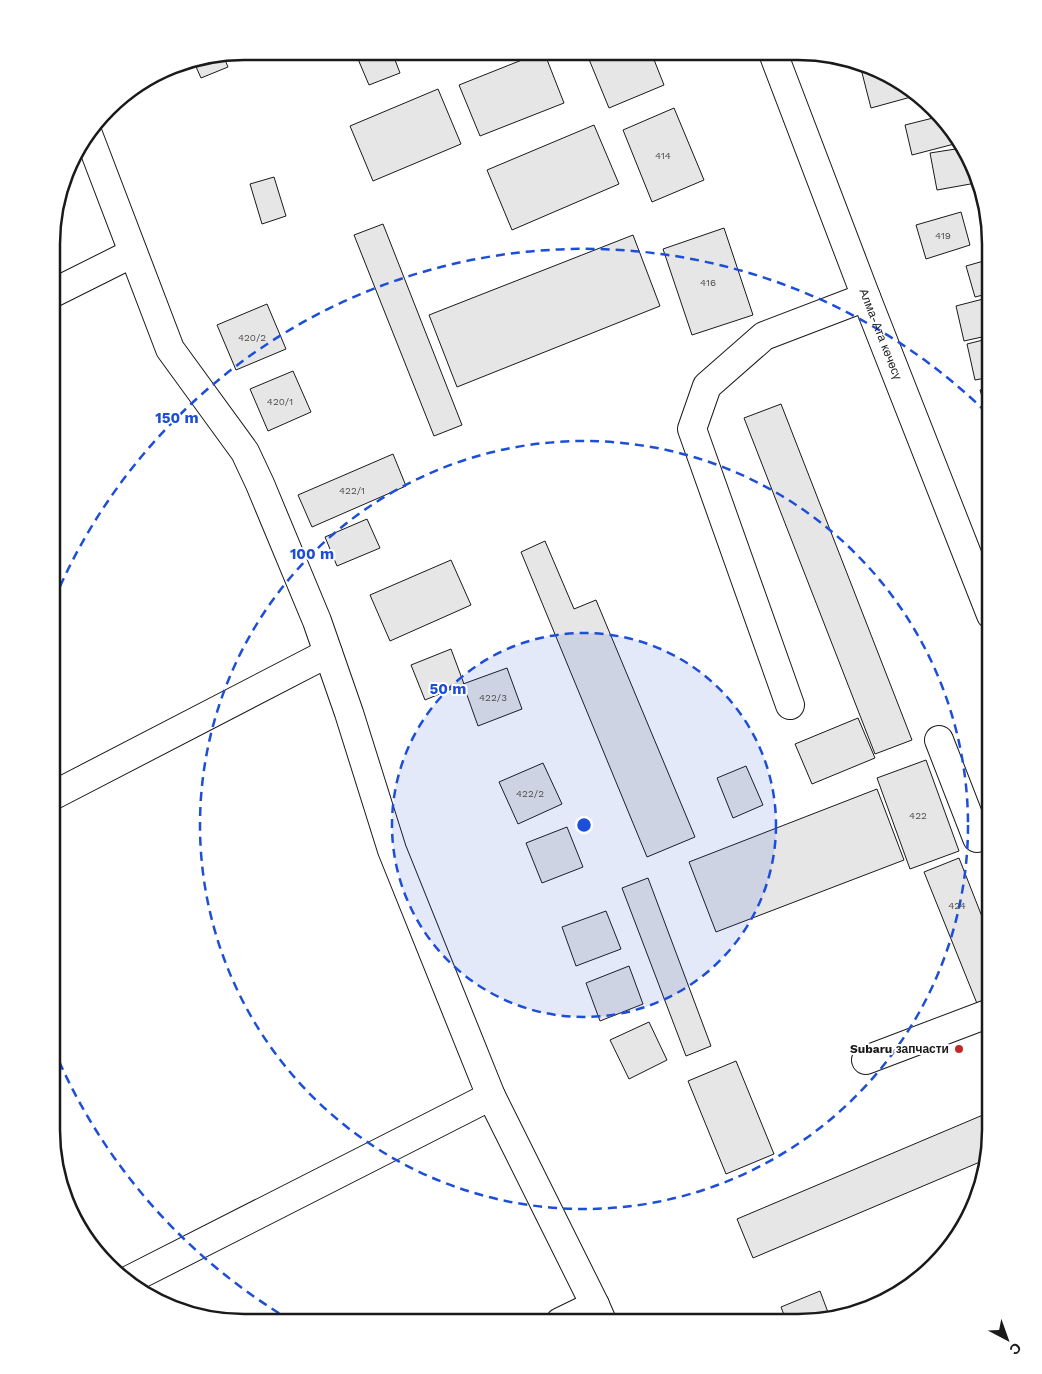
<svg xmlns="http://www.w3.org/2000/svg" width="1042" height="1374" viewBox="0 0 1042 1374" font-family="'Work Sans',sans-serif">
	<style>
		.building { fill: #e6e6e6; stroke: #1a1a1a }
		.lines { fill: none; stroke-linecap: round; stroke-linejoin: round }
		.minor-casing { stroke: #1a1a1a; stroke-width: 30 }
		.major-casing { stroke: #1a1a1a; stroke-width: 30 }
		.minor { stroke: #fff; stroke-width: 28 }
		.major { stroke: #fff; stroke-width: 28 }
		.ring { fill: none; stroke: #1d4ed8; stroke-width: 2.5; stroke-dasharray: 9 6 }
		.poi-dot { fill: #c62828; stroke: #fff; stroke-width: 2 }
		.labels { text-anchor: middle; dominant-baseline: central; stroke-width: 4; stroke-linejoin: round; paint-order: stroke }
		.number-label { font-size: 10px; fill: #4d4d4d }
		.street-label { font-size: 12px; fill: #1a1a1a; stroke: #fff }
		.poi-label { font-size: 12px; font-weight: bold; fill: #1a1a1a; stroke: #fff; text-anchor: end }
		.rim { fill: none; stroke: #1a1a1a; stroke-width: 2.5 }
		.centre { fill: #1d4ed8; stroke: #fff; stroke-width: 2.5 }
		.ring-label { font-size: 15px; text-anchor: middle; font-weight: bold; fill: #1d4ed8; stroke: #fff; stroke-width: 4; stroke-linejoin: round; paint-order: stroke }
	</style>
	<rect width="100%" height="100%" fill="#fff"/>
	<g class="building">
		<polygon points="355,52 392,52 400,73 369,85"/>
		<polygon points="542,52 544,52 564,103 480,136 459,85"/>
		<polygon points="586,52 651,52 664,85 609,108"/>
		<polygon points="223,55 228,67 201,78 193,60"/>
		<polygon points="865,64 871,66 908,87 911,97 871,108 860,65"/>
		<polygon points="438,89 461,144 373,181 350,126"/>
		<polygon points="674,108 704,180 652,202 623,130"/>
		<polygon points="937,117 958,143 912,155 905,125"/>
		<polygon points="594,125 619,184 512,230 487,170"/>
		<polygon points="962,148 971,159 976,183 937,190 930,153"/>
		<polygon points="274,177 286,216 262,224 250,184"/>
		<polygon points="961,212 970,245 926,259 916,225"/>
		<polygon points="383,224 462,425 434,436 354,235"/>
		<polygon points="724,228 753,315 692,335 663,249"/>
		<polygon points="633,235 660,306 457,387 429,315"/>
		<polygon points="991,259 991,293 975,297 966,266"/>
		<polygon points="991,297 991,335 964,341 956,306"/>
		<polygon points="267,304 286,349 236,370 217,325"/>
		<polygon points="991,338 991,377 975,380 967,344"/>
		<polygon points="293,371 311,412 268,431 250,389"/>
		<polygon points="991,386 991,426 980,390"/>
		<polygon points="781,404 912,740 875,754 744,418"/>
		<polygon points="393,454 406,486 312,527 298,495"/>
		<polygon points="367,519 380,548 337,566 325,537"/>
		<polygon points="545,541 574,609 596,600 695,837 647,857 521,552"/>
		<polygon points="451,560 471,605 390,641 370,595"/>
		<polygon points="451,649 464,684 425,700 411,665"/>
		<polygon points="507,668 522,709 478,726 463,684"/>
		<polygon points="858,718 875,758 812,784 795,744"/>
		<polygon points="926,760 959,851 910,869 877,778"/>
		<polygon points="543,763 562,804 518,824 499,782"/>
		<polygon points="746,766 763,805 733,818 717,778"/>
		<polygon points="877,789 904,860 716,932 689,862"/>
		<polygon points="567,827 583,867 542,883 526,843"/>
		<polygon points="959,858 990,937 990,1001 978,1006 924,872"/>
		<polygon points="648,878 711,1046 686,1056 622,888"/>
		<polygon points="606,911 621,949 576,966 562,927"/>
		<polygon points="629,966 643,1004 600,1021 586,983"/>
		<polygon points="649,1022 667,1060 629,1079 610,1040"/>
		<polygon points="736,1061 774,1154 726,1174 688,1081"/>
		<polygon points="990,1112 990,1143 987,1159 753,1258 737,1219"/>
		<polygon points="820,1291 829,1315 798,1323 787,1323 781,1307"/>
	</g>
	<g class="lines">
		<defs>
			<g id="minor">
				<polyline points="88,134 170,349 245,452 260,484 317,621 349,713 392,850 491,1096"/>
				<polyline points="53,293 133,253"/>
				<polyline points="790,705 692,429 707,386 764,336 866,297"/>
				<polyline points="939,740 977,838 990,833"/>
				<polyline points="52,796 328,653"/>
				<polyline points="866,1060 990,1013"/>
				<polyline points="127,1281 491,1096 595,1305"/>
				<polyline points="560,1322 595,1305 602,1321"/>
			</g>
			<g id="major">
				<path id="s1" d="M 773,53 L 866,297 L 991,615"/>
			</g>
		</defs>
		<use href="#minor" class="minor-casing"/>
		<use href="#major" class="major-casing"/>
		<use href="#minor" class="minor"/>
		<use href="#major" class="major"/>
	</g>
	<circle cx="584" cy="825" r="192" fill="#1d4ed8" fill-opacity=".12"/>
	<g class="ring">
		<circle cx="584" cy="825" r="192"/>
		<circle cx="584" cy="825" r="384"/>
		<path d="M292 1321A576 576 0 0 1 52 1045M54 600A576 576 0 0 1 988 414"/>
	</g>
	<circle class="poi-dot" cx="959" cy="1049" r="5"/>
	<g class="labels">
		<g class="number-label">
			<text x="663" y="155">414</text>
			<text x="943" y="235">419</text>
			<text x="708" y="282">416</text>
			<text x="252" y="337">420/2</text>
			<text x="280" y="401">420/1</text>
			<text x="352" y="490">422/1</text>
			<text x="493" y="697">422/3</text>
			<text x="530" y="793">422/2</text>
			<text x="918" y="815">422</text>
			<text x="957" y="905">424</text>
		</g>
		<g class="street-label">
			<text stroke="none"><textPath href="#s1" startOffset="301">Алма-Ата көчөсү</textPath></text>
		</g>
		<g class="poi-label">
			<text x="949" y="1049">Subaru запчасти</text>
		</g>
	</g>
	<path d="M0 0H1042V1374H0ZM244 60H798A184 184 0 0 1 982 244V1130A184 184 0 0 1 798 1314H244A184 184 0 0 1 60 1130V244A184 184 0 0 1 244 60Z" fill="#fff" fill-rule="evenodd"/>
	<path class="rim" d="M244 60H798A184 184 0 0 1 982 244V1130A184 184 0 0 1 798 1314H244A184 184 0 0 1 60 1130V244A184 184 0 0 1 244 60Z"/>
	<circle cx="584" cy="825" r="8" class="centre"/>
	<g class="ring-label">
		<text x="177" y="423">150 m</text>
		<text x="312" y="559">100 m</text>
		<text x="448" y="694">50 m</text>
	</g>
	<g transform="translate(1007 1339) rotate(139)" stroke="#ffffff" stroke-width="4" paint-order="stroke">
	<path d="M0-4L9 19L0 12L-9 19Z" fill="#1a1a1a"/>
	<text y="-8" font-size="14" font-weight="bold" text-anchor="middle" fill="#1a1a1a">С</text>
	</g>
</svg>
